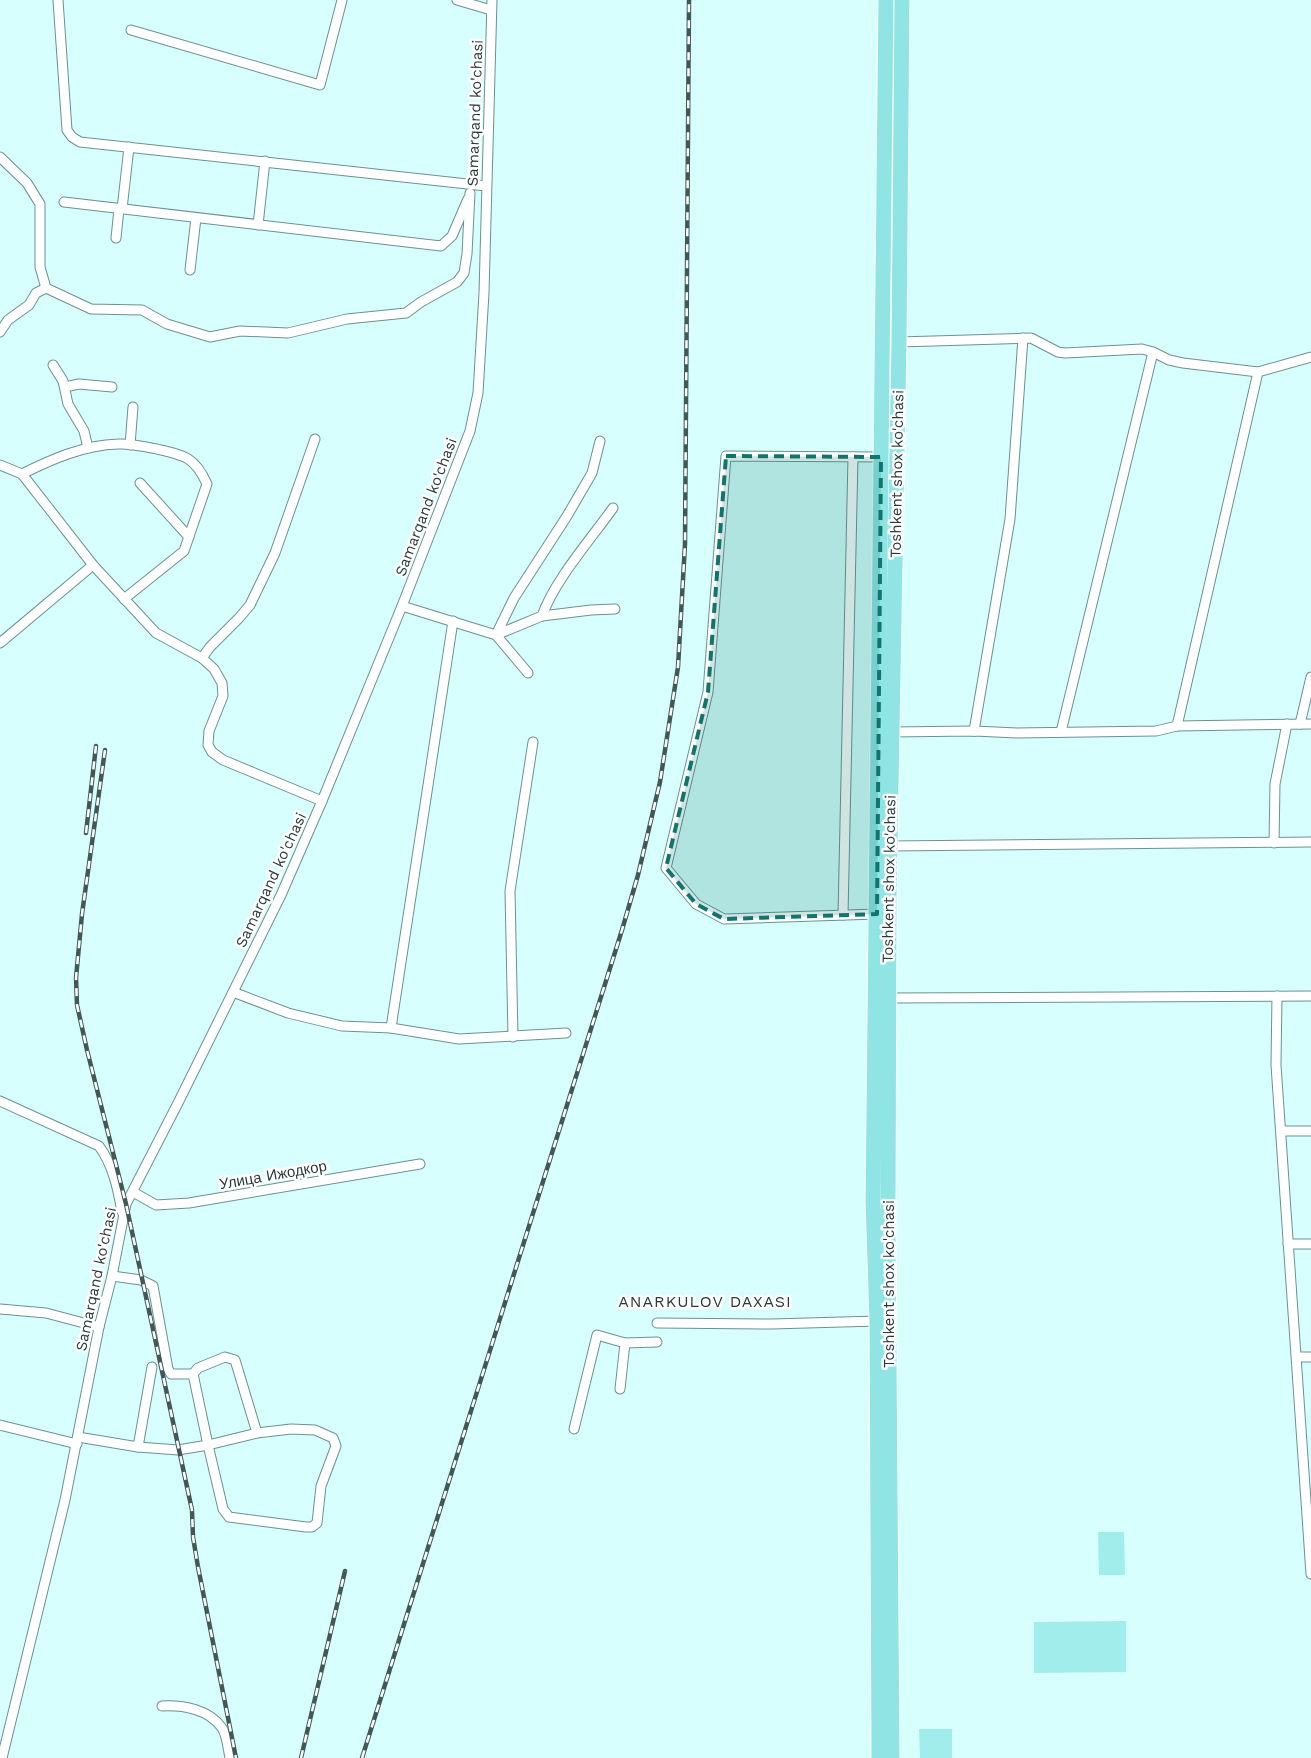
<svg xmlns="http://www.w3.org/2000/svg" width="1311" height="1758" viewBox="0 0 1311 1758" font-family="'Work Sans',sans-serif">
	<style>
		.green { fill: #a1edec }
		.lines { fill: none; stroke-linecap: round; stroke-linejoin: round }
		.street-casing { stroke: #6c9191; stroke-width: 11 }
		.primary-casing { stroke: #fff; stroke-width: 17 }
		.street { stroke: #fff; stroke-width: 9 }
		.primary { stroke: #90e5e4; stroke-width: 15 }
		.rail-casing { stroke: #445757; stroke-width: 4.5 }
		.rail { stroke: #fff; stroke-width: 2.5; stroke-dasharray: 8; stroke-linecap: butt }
		.marked { fill: #0f766e; fill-opacity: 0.2; stroke: #0f766e; stroke-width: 4; stroke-dasharray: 10 6; stroke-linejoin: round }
		.labels { text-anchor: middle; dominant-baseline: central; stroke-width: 5; stroke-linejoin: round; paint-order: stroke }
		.street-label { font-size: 15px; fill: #2a3a3a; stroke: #fff }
		.neighbourhood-label { font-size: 16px; letter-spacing: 1px; fill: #2a3a3a; stroke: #fff }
	</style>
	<rect width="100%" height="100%" fill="#d7fffe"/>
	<g class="green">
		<polygon points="1098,1532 1124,1532 1125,1575 1099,1575"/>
		<polygon points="1126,1621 1126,1672 1034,1673 1034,1622"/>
		<polygon points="919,1729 952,1729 952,1758 920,1758"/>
	</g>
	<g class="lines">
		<defs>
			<g id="street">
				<polyline points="58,0 67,130 72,137 80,142 486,186"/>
				<polyline points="457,0 491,10"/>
				<polyline points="131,30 320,85 342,0"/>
				<polyline points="0,157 27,183 40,204 40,267 46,288 91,309 142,310 167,324 210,337 240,331 288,333 347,319 406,313 421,302 457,282 464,273 467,254 470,193"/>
				<polyline points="64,202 441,246 452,236 468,199"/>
				<polyline points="122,209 129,147"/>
				<polyline points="258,225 265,161"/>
				<polyline points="116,238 119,209"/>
				<polyline points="190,270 196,218"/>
				<polyline points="0,332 8,320 29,305 36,293 46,288"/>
				<polyline points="899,342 1031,338 1058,352 1065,353 1142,349 1153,352 1169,360 1183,363 1258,372 1311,357"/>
				<polyline points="53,365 63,381 68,404 84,431 88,448"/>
				<polyline points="65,387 79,384 112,387"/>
				<polyline points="130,445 133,407"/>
				<polyline points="0,465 22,474 93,565 156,633 202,658 214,669 222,683 223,696 209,731 208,745 212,752 223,760 322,801"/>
				<path d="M 22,474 C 52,459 84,445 118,444 C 131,443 144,447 157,449 C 184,455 195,457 207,484 L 184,551 L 124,599"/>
				<polyline points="140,483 189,537"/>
				<polyline points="402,606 496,635 528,673"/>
				<path d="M 542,616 C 554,581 591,539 613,508"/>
				<polyline points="496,635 514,598 567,516 592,473 600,441"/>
				<polyline points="496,635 542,616 591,610 615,609"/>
				<polyline points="0,643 93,565"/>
				<polyline points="202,658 210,647 239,618 250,605 275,553 315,439"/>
				<polyline points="1300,724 1311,677"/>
				<polyline points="1177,726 1258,372"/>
				<polyline points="974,731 1010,519 1023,338"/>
				<polyline points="892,732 974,731 1017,733 1156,731 1177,726 1311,724"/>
				<polyline points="1061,732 1153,352"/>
				<polyline points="1274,843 1275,784 1287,724"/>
				<polyline points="889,846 1311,842"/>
				<polyline points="877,914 724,919 696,904 666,868 708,692 726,456 881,457"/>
				<polyline points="843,915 853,457"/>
				<polyline points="233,992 288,1013 342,1026 391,1028 459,1039 566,1033"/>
				<polyline points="1277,996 1276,1065 1311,1574"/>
				<polyline points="888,998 1311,996"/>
				<polyline points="391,1028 453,621"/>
				<polyline points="513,1037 510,891 533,742"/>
				<path d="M 0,1101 L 99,1146 C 113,1165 118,1189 122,1212"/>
				<polyline points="1282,1131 1311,1131"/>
				<polyline points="133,1192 156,1205 189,1203 420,1164"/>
				<polyline points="1288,1244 1311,1244"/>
				<polyline points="112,1276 141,1280 153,1286 168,1369 171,1374 193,1374"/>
				<polyline points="0,1309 46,1313 99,1327"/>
				<polyline points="657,1323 772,1324 877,1321"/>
				<polyline points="625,1343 657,1342"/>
				<polyline points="1297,1357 1311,1357"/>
				<polyline points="0,1425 77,1444"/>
				<polygon points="291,1429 315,1430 333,1438 336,1446 321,1486 317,1523 312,1527 306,1527 229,1517 223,1509 208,1445 257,1433"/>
				<polyline points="574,1429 597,1335 625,1343 620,1389"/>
				<polyline points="78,1437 138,1447 178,1450 208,1445 193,1374 198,1368 225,1357 235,1360 257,1433"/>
				<polyline points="138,1447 152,1367"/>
				<path d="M 162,1706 C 183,1705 209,1709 222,1728 C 227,1735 228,1749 230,1758"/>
				<polyline points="2,1758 65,1500 99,1327 112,1276 126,1204 178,1103 281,895 322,801 402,606 470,431 478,393 484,293 492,0"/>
			</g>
			<g id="primary">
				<polyline points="879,1758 877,1321 873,1202 886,0"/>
				<polyline points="892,1758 888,1225 889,896 899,342 902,0"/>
			</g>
		</defs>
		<use href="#street" class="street-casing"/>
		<use href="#primary" class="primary-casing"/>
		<use href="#street" class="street"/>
		<use href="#primary" class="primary"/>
		<defs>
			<g id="rail">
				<polyline points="105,750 82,914 76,978 77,1005 87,1050 126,1204 192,1510 193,1537 198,1567 236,1758"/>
				<polyline points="86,833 96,746"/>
				<polyline points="301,1758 345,1571"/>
				<polyline points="362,1758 622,930 638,875 660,782 678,667 685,544 689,0"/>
			</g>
		</defs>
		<use href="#rail" class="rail-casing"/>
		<use href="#rail" class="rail"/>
	</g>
	<path class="marked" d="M 726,456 L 881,457 L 877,914 L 724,919 L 696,904 L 666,868 L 708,692 Z"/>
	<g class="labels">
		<g class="street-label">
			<text transform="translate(475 113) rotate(-88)">Samarqand ko'chasi</text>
			<text transform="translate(897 474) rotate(-89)">Toshkent shox ko'chasi</text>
			<text transform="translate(426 507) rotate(-69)">Samarqand ko'chasi</text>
			<text transform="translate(889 879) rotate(-89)">Toshkent shox ko'chasi</text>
			<text transform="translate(271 880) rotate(-65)">Samarqand ko'chasi</text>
			<text transform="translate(273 1175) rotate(-10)">Улица Ижодкор</text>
			<text transform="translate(96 1279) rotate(-78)">Samarqand ko'chasi</text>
			<text transform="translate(889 1284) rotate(-90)">Toshkent shox ko'chasi</text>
		</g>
		<g class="neighbourhood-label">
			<text x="705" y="1301">ANARKULOV DAXASI</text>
		</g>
	</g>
</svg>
